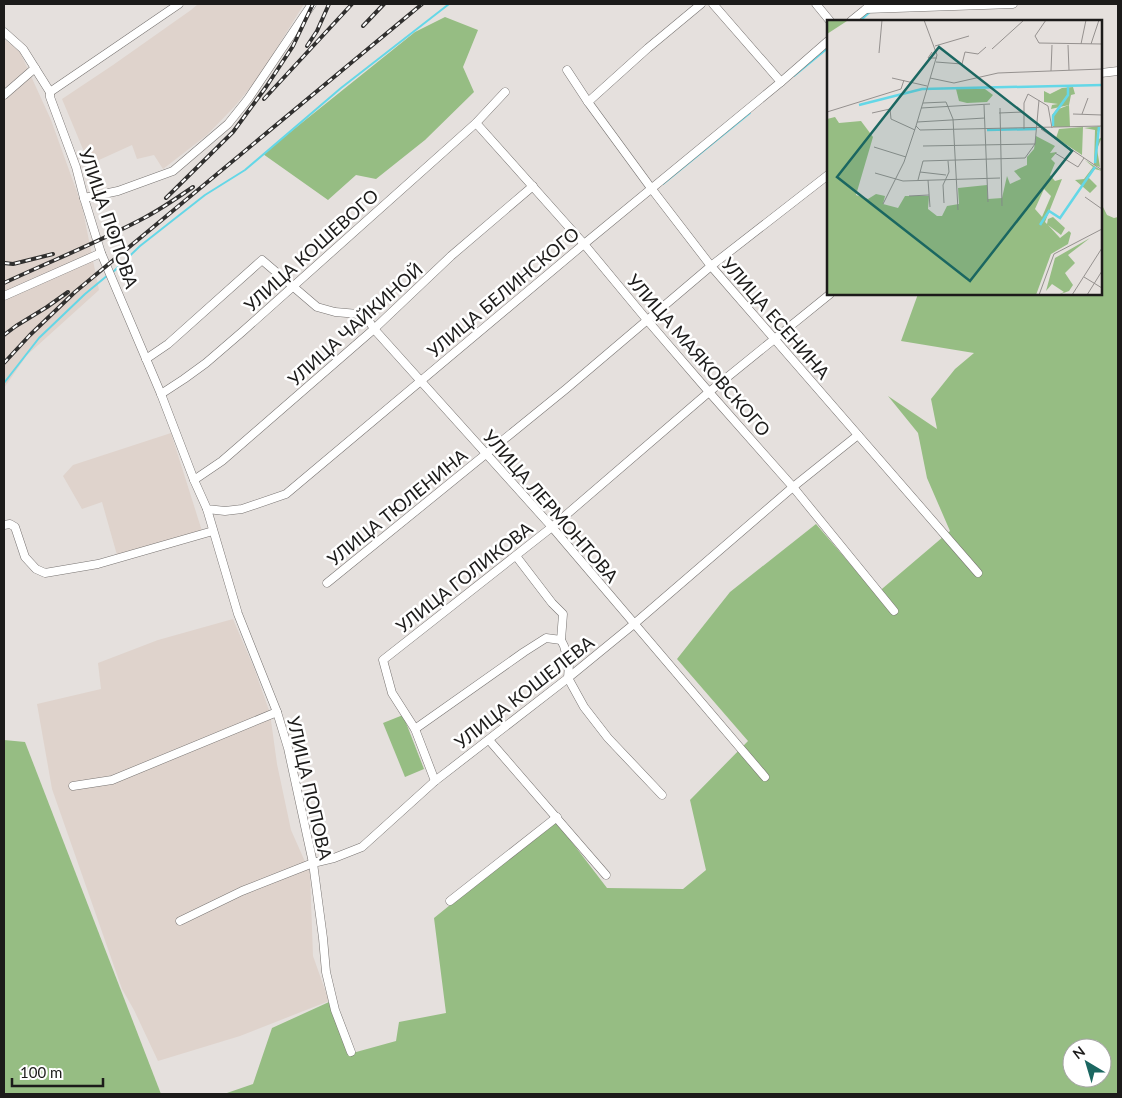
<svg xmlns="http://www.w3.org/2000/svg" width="1122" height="1098" viewBox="0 0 1122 1098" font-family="Lato,sans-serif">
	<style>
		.built { fill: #dfd3cc }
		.green { fill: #96bd83; fill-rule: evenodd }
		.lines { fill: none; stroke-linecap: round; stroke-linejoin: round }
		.stream { stroke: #64d7e7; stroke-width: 2 }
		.minor-casing { stroke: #787472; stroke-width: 9 }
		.minor { stroke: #fff; stroke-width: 8 }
		.rail-casing { stroke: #302f2e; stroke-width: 4 }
		.rail { stroke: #fff; stroke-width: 2; stroke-dasharray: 5.5; stroke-linecap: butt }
		.labels { text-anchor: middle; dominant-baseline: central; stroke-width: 5; stroke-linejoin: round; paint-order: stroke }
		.street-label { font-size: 18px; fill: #1c1b1a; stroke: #fff }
		.inset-river { fill: none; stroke: #64d7e7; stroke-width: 2.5 }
		.inset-road { fill: none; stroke: #95918f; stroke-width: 1 }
		.view { fill: #1b6761; fill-opacity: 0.15; stroke: #1b6761; stroke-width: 2.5 }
		.inset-edge { fill: none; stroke: #1c1b1a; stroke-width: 2.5 }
	</style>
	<rect width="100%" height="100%" fill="#e5e0dd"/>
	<g class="built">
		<polygon points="198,4 304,4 259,77 235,106 207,135 163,169 154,155 137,159 132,145 99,160 90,166 62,99 113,65 191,10"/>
		<polygon points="4,39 20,52 51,120 82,206 99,290 27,355 4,388"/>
		<polygon points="171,433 202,531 117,555 102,502 82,509 63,476 73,465"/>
		<polygon points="233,619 254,668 270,713 277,764 291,830 310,873 313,956 329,1001 240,1036 158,1061 134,1010 122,989 52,789 37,704 101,689 98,663 158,640"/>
	</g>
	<g class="green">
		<polygon points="445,17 478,30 463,67 474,92 425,140 376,179 356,175 328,200 263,154 415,32"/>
		<path d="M 1101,203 L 1107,215 L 1114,218 L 1118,217 L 1118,1094 L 224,1094 L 253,1084 L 272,1028 L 329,1002 L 349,1054 L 396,1041 L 399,1022 L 446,1013 L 434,918 L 555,820 L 607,888 L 683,889 L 706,870 L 690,800 L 748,741 L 677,659 L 730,592 L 816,524 L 876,594 L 950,531 L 927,478 L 918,433 L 888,396 L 937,429 L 931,399 L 955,369 L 974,353 L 901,341 L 918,294 L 1101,294 ZM 1072,1048 L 1102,1048 L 1102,1078 L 1072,1078 Z"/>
		<polygon points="403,715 424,769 405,777 383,723"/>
		<polygon points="4,740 25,742 161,1094 4,1094"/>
	</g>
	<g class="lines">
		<g class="stream">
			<polyline points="860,21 871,11"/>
			<polyline points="794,76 828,48"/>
			<polyline points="663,184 750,113"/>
			<polyline points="112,273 140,246 205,195 245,170 341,88 449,4"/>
			<polyline points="4,383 39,338 85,294 108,275"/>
		</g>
		<defs>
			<g id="minor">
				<polyline points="713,4 781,82"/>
				<polyline points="816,4 830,21"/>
				<polyline points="866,9 1013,4"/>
				<polyline points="851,21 872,4"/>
				<polyline points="4,32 23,49 50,92 50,97 76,167 84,198 101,253 161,394 194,480 207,509 225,511 242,509 286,494 584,244 781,82 828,41"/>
				<polyline points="567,70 588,102 651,188 711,266 978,573"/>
				<polyline points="1101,73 1118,71"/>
				<polyline points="50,92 179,4"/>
				<polyline points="4,95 35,68"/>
				<polyline points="588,102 648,48 701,4"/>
				<polyline points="476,123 584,244 647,320 709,392 793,487 894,611"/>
				<polyline points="84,198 118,191 173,171 228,124 248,99 312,4"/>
				<polyline points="4,296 101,253"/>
				<polyline points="146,359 168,344 262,260 317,307 335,312 358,314 369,321 374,329 552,527 765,777"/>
				<polyline points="161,394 184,379 206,363 242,332 476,123 505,92"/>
				<polyline points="194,480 222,461 374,329 451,256 533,186"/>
				<polyline points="207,509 238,614 277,712 288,748 313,863 323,938 326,972 335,1010 351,1052"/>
				<polyline points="4,525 10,524 15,527 25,557 36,569 45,573 98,564 213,531"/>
				<polyline points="516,556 552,603 563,614 561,640 564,646 569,664 568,678 584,707 608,738 662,795"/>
				<polyline points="327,583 566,389 711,266 828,175"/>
				<polyline points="415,729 524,652 546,638 561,640"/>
				<polyline points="489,740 606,875"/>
				<polyline points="435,781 415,729 392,693 383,660 552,527 709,392 830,294"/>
				<polyline points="73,786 112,780 277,712"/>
				<polyline points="450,901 557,817"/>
				<polyline points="180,921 242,891 313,863 334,858 362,847 435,781 568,678 634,624 793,487 858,435"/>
			</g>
		</defs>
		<use href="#minor" class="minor-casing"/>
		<use href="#minor" class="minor"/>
		<defs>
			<g id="rail">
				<polyline points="363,26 384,4"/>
				<polyline points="307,46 317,31 329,4"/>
				<polyline points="264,99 352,4"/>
				<polyline points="166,198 233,132 266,87 293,46 313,4"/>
				<polyline points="4,263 13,264 53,254"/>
				<path d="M 4,283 C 51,261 99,242 144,218 C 161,209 177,198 193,187"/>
				<polyline points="4,335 16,326 47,307 68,292"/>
				<polyline points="4,363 30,335 75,292 422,4"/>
			</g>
		</defs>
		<use href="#rail" class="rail-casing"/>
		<use href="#rail" class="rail"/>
	</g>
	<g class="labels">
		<g class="street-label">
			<text transform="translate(109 218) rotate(71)">УЛИЦА ПОПОВА</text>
			<text transform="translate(311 250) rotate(-42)">УЛИЦА КОШЕВОГО</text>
			<text transform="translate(503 292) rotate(-40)">УЛИЦА БЕЛИНСКОГО</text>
			<text transform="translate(776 318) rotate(49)">УЛИЦА ЕСЕНИНА</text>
			<text transform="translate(355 324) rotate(-42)">УЛИЦА ЧАЙКИНОЙ</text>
			<text transform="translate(699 355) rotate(49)">УЛИЦА МАЯКОВСКОГО</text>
			<text transform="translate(551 506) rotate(49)">УЛИЦА ЛЕРМОНТОВА</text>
			<text transform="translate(397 507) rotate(-39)">УЛИЦА ТЮЛЕНИНА</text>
			<text transform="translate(464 577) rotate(-38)">УЛИЦА ГОЛИКОВА</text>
			<text transform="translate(524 692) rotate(-38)">УЛИЦА КОШЕЛЕВА</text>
			<text transform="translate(310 788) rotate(77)">УЛИЦА ПОПОВА</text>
		</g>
	</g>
	<g transform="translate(827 20)">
		<rect width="275" height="275" fill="#e5e0dd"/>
		<path d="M 0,0 L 20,0 L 20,1 L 0,14 ZM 246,67 L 248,74 L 244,75 L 242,85 L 224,89 L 225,85 L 231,84 L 217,82 L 217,71 L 223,74 L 235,68 ZM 129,69 L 158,69 L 166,75 L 160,82 L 140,83 L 132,81 ZM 242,85 L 243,107 L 226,107 L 225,95 L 229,90 ZM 8,97 L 12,103 L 34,101 L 46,117 L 29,175 L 41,179 L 49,174 L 58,176 L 56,184 L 71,188 L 78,176 L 102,176 L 101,189 L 110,196 L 115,196 L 120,186 L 132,184 L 131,168 L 160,165 L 161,179 L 175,178 L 180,156 L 183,164 L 194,159 L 187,151 L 200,145 L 200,137 L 207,129 L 209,116 L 228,126 L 223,133 L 230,132 L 224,139 L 228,143 L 223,155 L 228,161 L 235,159 L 218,202 L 220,204 L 221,199 L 226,197 L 238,208 L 234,215 L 221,205 L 233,218 L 242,211 L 244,213 L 241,224 L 224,234 L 209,275 L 0,275 L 0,99 ZM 217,169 L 224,176 L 215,197 L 208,189 ZM 273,106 L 270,113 L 272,119 L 275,117 L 270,129 L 273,147 L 267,145 L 268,110 L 257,108 ZM 256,107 L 255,135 L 229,118 L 232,109 ZM 258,140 L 275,151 L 268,149 L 261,157 L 270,166 L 263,173 L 248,160 L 257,159 L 266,147 ZM 263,218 L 241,235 L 248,243 L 238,253 L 246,265 L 242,271 L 231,275 L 237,272 L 225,264 L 219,271 L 228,238 Z" fill="#96bd83" fill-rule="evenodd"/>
		<path class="inset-river" d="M 32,85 L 95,69 L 275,65M 226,106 L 226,96 L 241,75 L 241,67M 160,110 L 209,109M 268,143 L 272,107M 213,205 L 222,191 L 233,198 L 268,147"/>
		<path class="inset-road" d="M 97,0 L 110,35 L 89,106 L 93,110 L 275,106M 219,0 L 208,16 L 212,23 L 275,24M 254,24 L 259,0M 264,24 L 272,0M 241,25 L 242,50M 108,26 L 142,16M 165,29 L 197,0M 105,32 L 101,38 L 110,38M 52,33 L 55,0M 109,42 L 135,44 L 138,32 L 151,34 L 159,27M 224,51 L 225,25M 65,58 L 100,66M 103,58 L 127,63 L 171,53 L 275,49M 96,83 L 119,82 L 126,99 L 131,190M 157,85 L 161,182M 94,88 L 163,84M 173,88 L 175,186M 0,92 L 74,69 L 77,60M 45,93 L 63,89 L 64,99 L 88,110M 172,93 L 196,92M 246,94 L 275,95M 255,94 L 261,78M 90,102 L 158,98M 197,109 L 197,83 L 201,74 L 221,86 L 225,108M 214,109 L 275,150M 96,126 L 208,124M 47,127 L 79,137M 228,133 L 251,147 L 257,138M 93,152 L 119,155M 48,153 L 76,161 L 173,158M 91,160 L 96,141 L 198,138 L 208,124 L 212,80M 101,160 L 103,187M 82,176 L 102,175M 258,177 L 275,189M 117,183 L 116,165 L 122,152 L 121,141M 56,184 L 77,142 L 89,106M 257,257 L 275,268M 212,275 L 227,234 L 275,209M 245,275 L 275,228M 260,275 L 275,251"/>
		<path class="view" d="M 112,27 L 245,131 L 143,261 L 10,157 Z"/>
		<rect width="275" height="275" class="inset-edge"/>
	</g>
	<rect width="1122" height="1098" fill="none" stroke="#1c1b1a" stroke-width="10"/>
	<g transform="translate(1087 1063) rotate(322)"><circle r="24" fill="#ffffff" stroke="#a4a4a3"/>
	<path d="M0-4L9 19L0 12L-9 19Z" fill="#1b6761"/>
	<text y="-8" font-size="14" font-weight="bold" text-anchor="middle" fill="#1c1b1a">N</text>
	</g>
	<path d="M12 1078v8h91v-8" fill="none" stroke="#1c1b1a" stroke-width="2.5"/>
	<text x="20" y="1078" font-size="15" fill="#1c1b1a" stroke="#ffffff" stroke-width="4" paint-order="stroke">100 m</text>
</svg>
